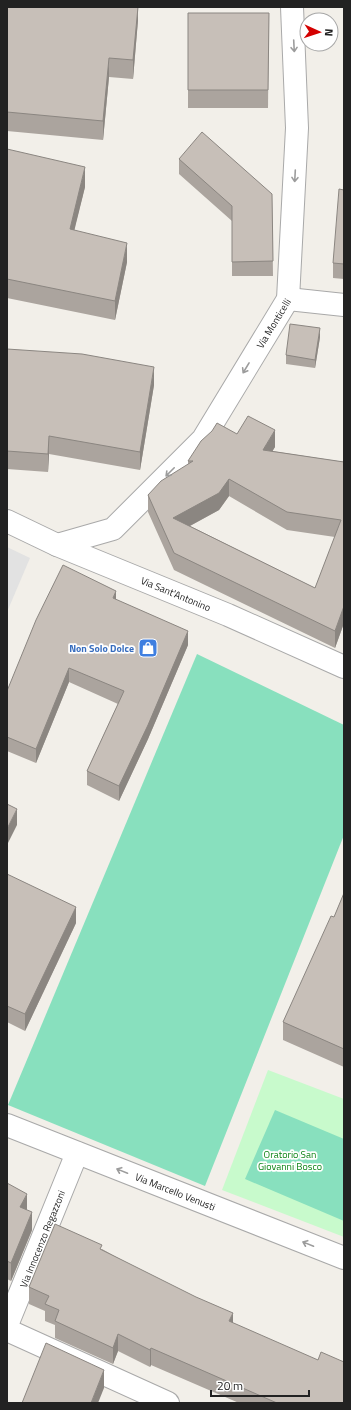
<svg xmlns="http://www.w3.org/2000/svg" width="351" height="1410" viewBox="0 0 351 1410" font-family="'Titillium Web',sans-serif">
	<style>
		.park { fill: #c8facc }
		.pitch { fill: #88e0be }
		.parking { fill: #e2e2e2 }
		.lines { fill: none; stroke-linecap: round; stroke-linejoin: round }
		.street-casing { stroke: #a9a9a9; stroke-width: 24 }
		.street { stroke: #fff; stroke-width: 22 }
		.wall { fill: #aba49e; fill-rule: evenodd }
		.shaded-wall { fill: #8b8681 }
		.building { fill: #c7bfb8; stroke: #8b8681; fill-rule: evenodd }
		.oneway { stroke: #9c9c9c }
		.labels { text-anchor: middle; dominant-baseline: central; stroke-width: 3.5; stroke-linejoin: round; paint-order: stroke }
		.street-label { font-size: 10px; fill: #222; stroke: #fff }
		.shop-label { font-size: 10px; font-weight: bold; fill: #366cbe; stroke: #fff; text-anchor: end }
		.park-label { font-size: 10px; fill: #0c8416; stroke: #fff }
	</style>
	<rect width="100%" height="100%" fill="#f2efe9"/>
	<polygon class="park" points="268,1070 344,1099 344,1237 222,1190"/>
	<g class="pitch">
		<polygon points="197,654 344,725 344,835 205,1186 8,1105"/>
		<polygon points="275,1110 344,1139 344,1221 245,1179"/>
	</g>
	<polygon class="parking" points="7,547 30,558 7,612"/>
	<g class="lines">
		<defs>
			<g id="street">
				<polyline points="288,299 344,305"/>
				<path id="s1" d="M 7,521 L 57,545 L 228,615 L 344,667"/>
				<path id="s2" d="M 57,545 L 113,529 L 203,439 L 288,299 L 297,128 L 292,7"/>
				<path id="s3" d="M 7,1125 L 344,1258"/>
				<path id="s4" d="M 7,1325 L 77,1153"/>
				<polyline points="7,1330 168,1403"/>
			</g>
		</defs>
		<use href="#street" class="street-casing"/>
		<use href="#street" class="street"/>
	</g>
	<g class="wall">
		<polygon points="7,7 138,7 138,20 133,79 109,77 103,140 7,131"/>
		<polygon points="188,13 269,13 268,108 188,108"/>
		<polygon points="7,149 85,187 74,230 127,262 115,320 7,298"/>
		<polygon points="179,159 272,194 273,276 232,276 232,221 179,174"/>
		<polygon points="344,190 344,279 333,278 333,263"/>
		<polygon points="320,337 315,368 286,364 286,355"/>
		<polygon points="7,349 154,385 140,470 49,454 48,472 7,469"/>
		<path d="M 237,434 L 275,447 L 272,451 L 344,462 L 344,623 L 335,648 L 174,570 L 148,512 L 148,495 L 188,465 L 188,461 ZM 229,496 L 287,530 L 335,537 L 315,588 L 190,526 L 219,510 Z"/>
		<polygon points="116,600 188,645 148,739 119,801 87,785 87,771 118,704 69,682 36,763 7,751 7,691"/>
		<polygon points="7,874 76,923 25,1031 7,1022"/>
		<polygon points="344,893 344,1067 283,1040 283,1022 334,917"/>
		<polygon points="7,1183 27,1210 32,1230 11,1281 7,1279"/>
		<polygon points="102,1249 233,1323 344,1403 239,1403 151,1365 150,1367 118,1351 113,1364 55,1338 55,1325 45,1321 45,1311 29,1304 29,1287"/>
	</g>
	<g class="shaded-wall">
		<polygon points="138,7 138,20 133,79 133,60"/>
		<polygon points="109,58 109,77 103,140 103,121"/>
		<polygon points="85,167 85,187 70,248 70,229"/>
		<polygon points="127,243 127,262 115,320 115,301"/>
		<polygon points="320,328 320,337 315,368 315,360"/>
		<polygon points="154,367 154,385 140,470 140,452"/>
		<polygon points="275,430 275,447 263,467 263,450"/>
		<polygon points="49,436 49,454 48,472 48,454"/>
		<polygon points="229,479 229,496 219,510 173,535 173,518"/>
		<polygon points="116,591 116,606 113,598"/>
		<polygon points="344,606 344,623 335,648 335,631"/>
		<polygon points="188,631 188,645 148,739 119,801 119,786"/>
		<polygon points="69,668 69,682 36,763 36,749"/>
		<polygon points="17,809 17,825 7,845 7,829"/>
		<polygon points="76,907 76,923 25,1031 25,1014"/>
		<polygon points="27,1194 27,1211 20,1207"/>
		<polygon points="32,1212 32,1230 11,1281 11,1263"/>
		<polygon points="233,1313 233,1329 229,1321"/>
		<polygon points="118,1334 118,1351 113,1364 113,1348"/>
		<polygon points="151,1348 151,1365 150,1367 150,1350"/>
		<polygon points="104,1370 104,1388 98,1403 91,1403"/>
	</g>
	<g class="building">
		<polygon points="7,7 138,7 133,60 109,58 103,121 7,112"/>
		<polygon points="188,13 269,13 268,90 188,90"/>
		<polygon points="202,132 272,194 273,261 232,262 232,206 179,159"/>
		<polygon points="7,149 85,167 70,229 127,243 115,301 7,279"/>
		<polygon points="339,189 344,190 344,264 333,263"/>
		<polygon points="290,324 320,328 315,360 286,355"/>
		<polygon points="7,349 82,354 154,367 140,452 49,436 48,454 7,451"/>
		<path d="M 248,416 L 275,430 L 263,450 L 344,462 L 344,606 L 335,631 L 174,553 L 148,495 L 161,481 L 193,461 L 188,461 L 201,441 L 212,431 L 217,423 L 237,434 ZM 229,479 L 287,512 L 341,520 L 315,588 L 173,518 L 219,493 Z"/>
		<polygon points="63,565 116,591 113,598 188,631 148,725 119,786 87,771 124,691 69,668 36,749 7,737 7,691 36,620"/>
		<polygon points="7,804 17,809 7,829"/>
		<polygon points="7,874 76,907 25,1014 7,1006"/>
		<polygon points="344,893 344,1049 283,1022 331,916 334,917"/>
		<polygon points="7,1183 27,1194 20,1207 32,1212 11,1263 7,1261"/>
		<polygon points="55,1224 102,1245 100,1249 196,1297 233,1313 229,1321 318,1360 321,1352 344,1362 344,1403 277,1403 151,1348 150,1350 118,1334 113,1348 55,1321 59,1310 45,1304 49,1296 29,1287"/>
		<polygon points="46,1343 104,1370 91,1403 22,1403"/>
	</g>
	<defs><path id="oneway-shaft" d="M-6 0H5M1.5-3L5.5 0L1.5 3" fill="none" stroke-width="1.6" stroke-linecap="round" stroke-linejoin="round"/></defs>
	<g class="oneway">
		<use href="#oneway-shaft" transform="translate(294 46) rotate(87)"/>
		<use href="#oneway-shaft" transform="translate(295 176) rotate(93)"/>
		<use href="#oneway-shaft" transform="translate(246 368) rotate(121)"/>
		<use href="#oneway-shaft" transform="translate(170 472) rotate(135)"/>
		<use href="#oneway-shaft" transform="translate(122 1171) rotate(-158)"/>
		<use href="#oneway-shaft" transform="translate(308 1244) rotate(-158)"/>
	</g>
	<defs>
		<symbol id="shop-square" viewBox="-11 -11 22 22"><rect x="-9" y="-9" width="18" height="18" rx="4" fill="#3f7fe0" stroke="#fff"/><path d="M-5-2.5h2.3a2.7 3.5 0 0 1 5.4 0H5L5.5 6h-11ZM-1.5-2.5h3a1.5 2.3 0 0 0-3 0Z" fill="#fff"/></symbol>
	</defs>
	<g fill-rule="evenodd">
		<use href="#shop-square" x="137" y="637" width="22" height="22"/>
	</g>
	<g class="labels">
		<g class="street-label">
			<text stroke="none"><textPath href="#s2" startOffset="321">Via Monticelli</textPath></text>
			<text stroke="none"><textPath href="#s1" startOffset="184">Via Sant'Antonino</textPath></text>
			<text stroke="none"><textPath href="#s3" startOffset="181">Via Marcello Venusti</textPath></text>
			<text stroke="none"><textPath href="#s4" startOffset="93">Via Innocenzo Regazzoni</textPath></text>
		</g>
		<g class="shop-label">
			<text x="134" y="648">Non Solo Dolce</text>
		</g>
		<g class="park-label">
			<text x="290" y="1154">Oratorio San<tspan x="290" dy="12">Giovanni Bosco</tspan></text>
		</g>
	</g>
	<rect width="351" height="1410" fill="none" stroke="#222222" stroke-width="16"/>
	<g transform="translate(319 32) rotate(93)"><circle r="19" fill="#ffffff" stroke="#a7a7a7"/>
	<path d="M0-3L7 15L0 10L-7 15Z" fill="#d40000"/>
	<text y="-6" font-size="11" font-weight="bold" text-anchor="middle" fill="#222222">N</text>
	</g>
	<path d="M211 1390v6h98v-6" fill="none" stroke="#222222" stroke-width="2"/>
	<text x="217" y="1390" font-size="12" fill="#222222" stroke="#ffffff" stroke-width="3" paint-order="stroke">20 m</text>
</svg>
